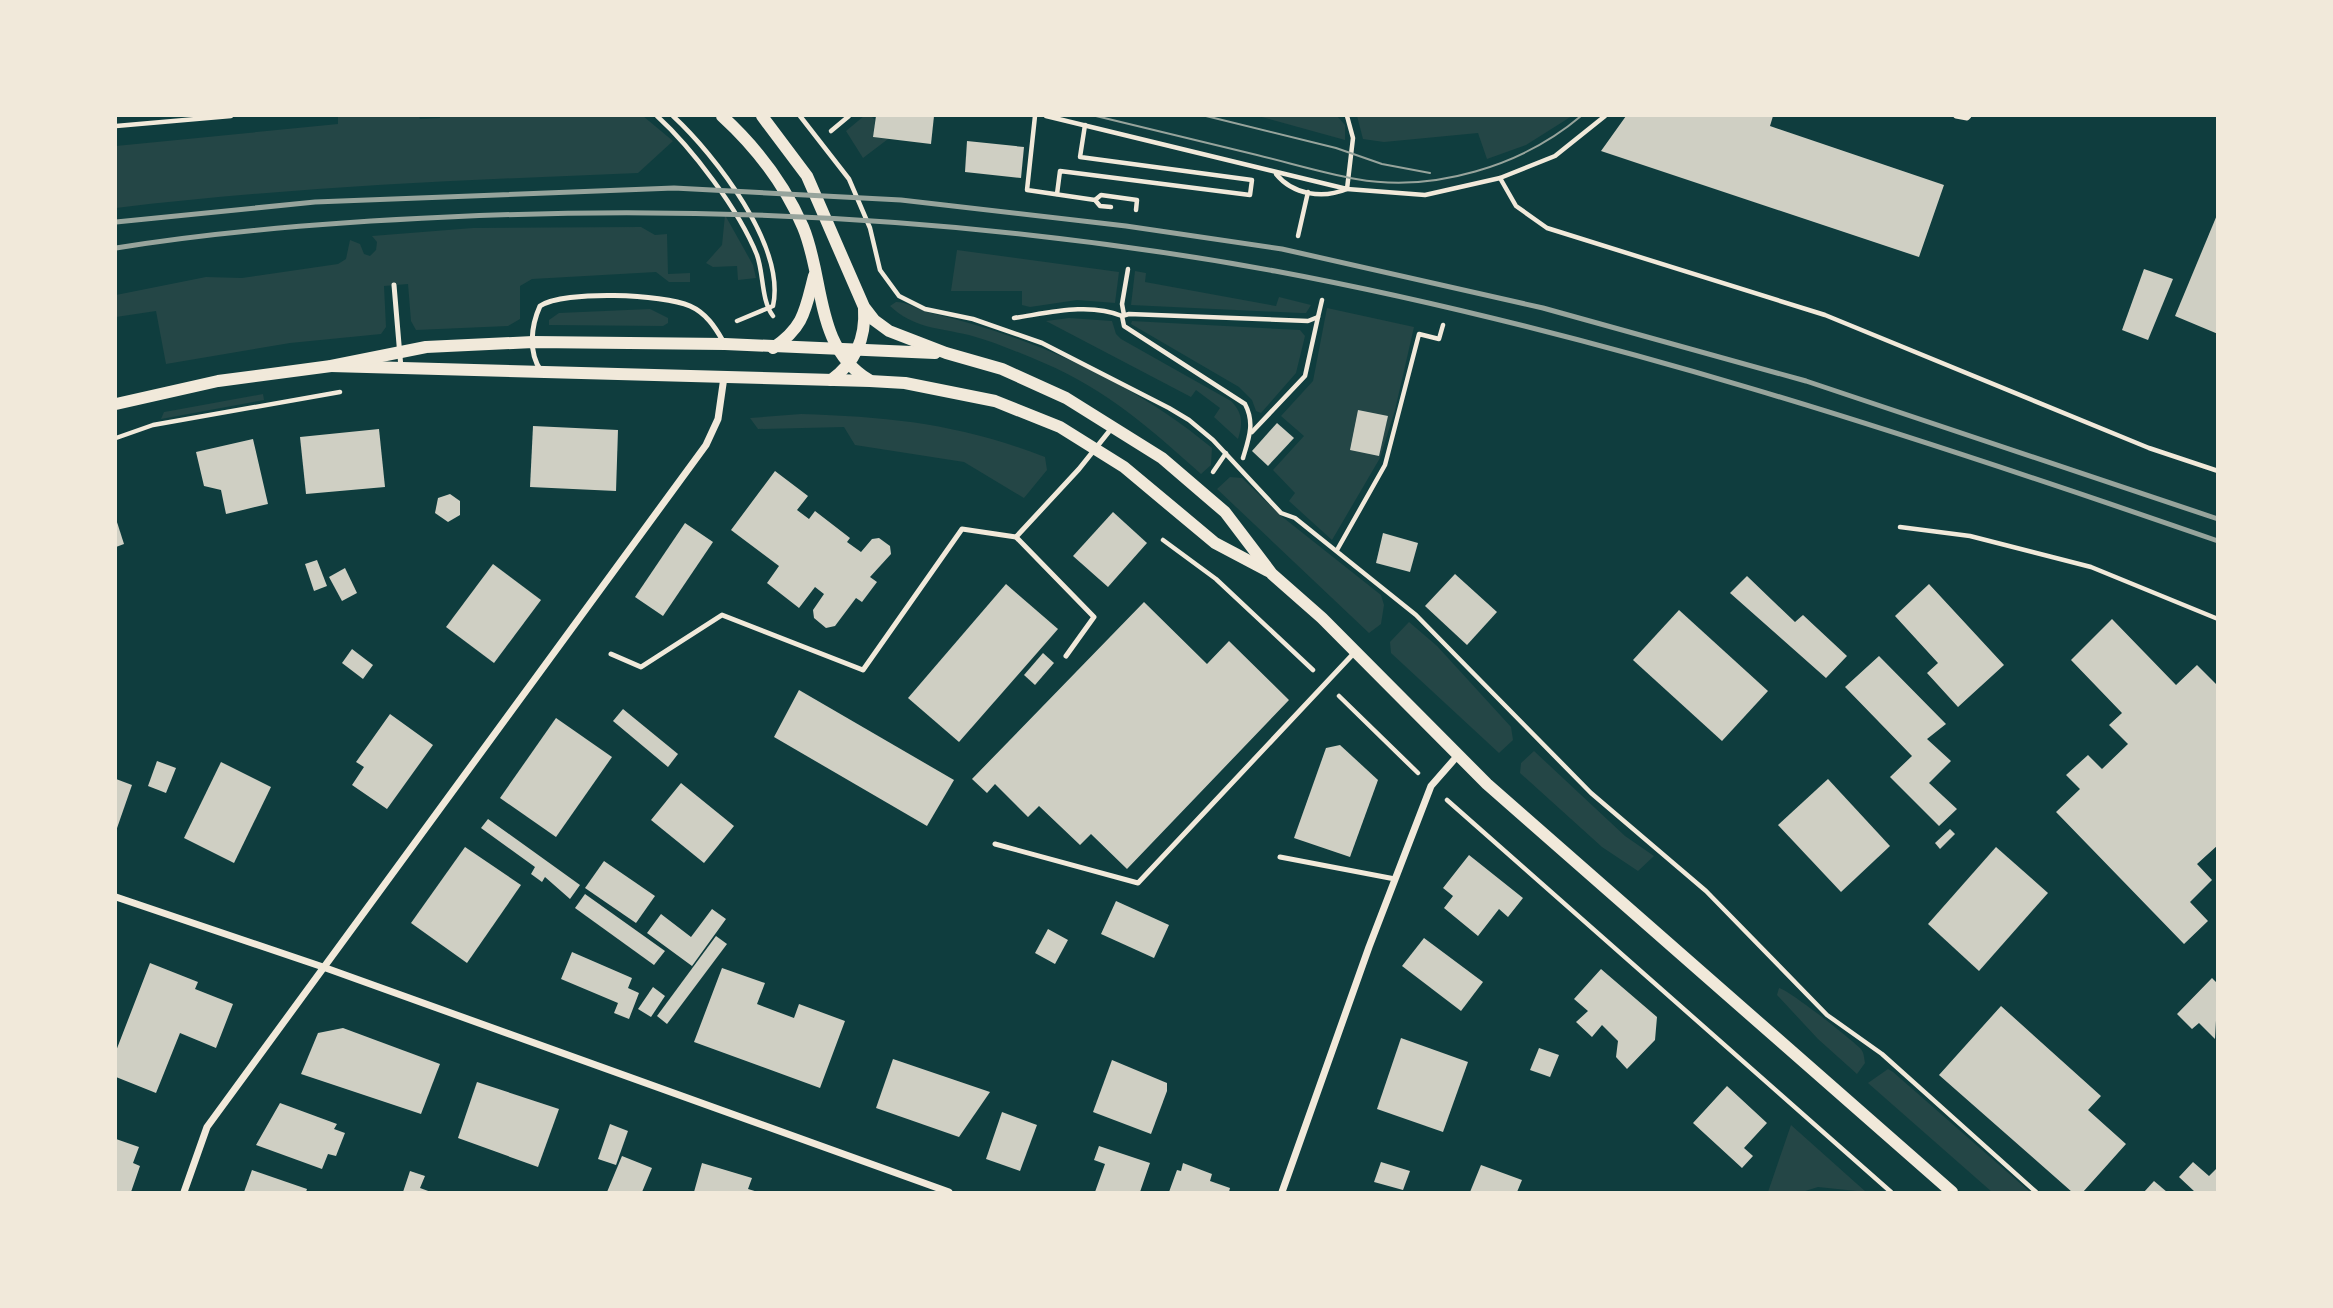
<svg xmlns="http://www.w3.org/2000/svg" width="2333" height="1308" viewBox="0 0 2333 1308" font-family="'DM Sans',sans-serif">
	<style>
		.green { fill: #244646 }
		.building { fill: #cfcfc3 }
		.lines { fill: none; stroke-linecap: round; stroke-linejoin: round }
		.path { stroke: #f1e9da; stroke-width: 4.5 }
		.service { stroke: #f1e9da; stroke-width: 5 }
		.minor { stroke: #f1e9da; stroke-width: 7 }
		.tertiary { stroke: #f1e9da; stroke-width: 12 }
		.tram { stroke: #97a49c; stroke-width: 2 }
		.rail { stroke: #97a49c; stroke-width: 5 }
	</style>
	<rect width="100%" height="100%" fill="#0f3d3e"/>
	<g class="green">
		<path d="M 338,116 L 419,116 L 420,119 L 440,118 L 440,116 L 643,116 L 673,141 L 638,173 C 463,180 290,187 116,208 L 116,146 L 338,124 Z"/>
		<polygon points="864,116 871,116 875,120 873,137 888,139 863,158 846,131"/>
		<polygon points="1258,116 1337,116 1345,125 1345,140"/>
		<polygon points="1357,116 1572,116 1526,145 1487,159 1478,133 1384,142 1363,139"/>
		<polygon points="725,215 753,265 756,278 738,280 737,266 713,267 706,263 722,245"/>
		<polygon points="641,227 655,235 667,234 668,274 690,273 690,282 669,282 656,272 532,279 520,286 520,319 508,326 416,330 411,321 408,284 384,286 386,327 381,334 290,343 166,364 156,311 116,317 116,295 206,277 242,278 338,264 346,259 350,240 360,244 364,254 370,256 376,250 377,242 372,236 473,228"/>
		<polygon points="957,250 1119,272 1115,303 1077,300 1030,307 1022,305 1022,291 951,291"/>
		<polygon points="1135,271 1146,273 1145,282 1276,306 1279,297 1311,305 1306,313 1300,313 1131,305"/>
		<path d="M 896,302 C 907,302 920,310 931,313 C 1032,337 1132,381 1212,448 L 1211,465 L 1201,474 C 1152,430 1106,389 1044,363 C 1020,353 995,342 969,335 C 939,328 913,328 890,306 Z"/>
		<polygon points="1327,308 1414,327 1395,410 1380,458 1332,540 1289,501 1295,493 1273,470 1304,436 1281,416 1313,381"/>
		<polygon points="650,309 668,318 668,323 663,326 549,325 549,320 559,313"/>
		<path d="M 1069,318 L 1112,321 L 1116,334 L 1121,339 L 1231,401 C 1243,413 1243,424 1238,439 L 1214,417 L 1220,408 L 1196,390 L 1191,397 L 1046,321 Z"/>
		<polygon points="1132,321 1300,330 1305,336 1296,373 1261,413 1256,411 1252,400 1239,387 1131,324"/>
		<polygon points="263,394 264,400 161,419 164,412 170,411"/>
		<path d="M 801,414 C 893,417 959,424 1045,457 L 1047,470 L 1024,498 L 964,462 L 855,445 L 844,427 L 758,429 L 750,418 Z"/>
		<polygon points="1230,477 1242,478 1280,515 1381,595 1384,605 1381,624 1369,633 1217,489"/>
		<polygon points="1409,622 1437,646 1511,727 1513,740 1499,753 1391,653 1390,642"/>
		<polygon points="1534,751 1625,836 1654,856 1638,871 1602,847 1520,773 1521,763"/>
		<path d="M 1779,988 C 1792,992 1847,1036 1860,1048 C 1864,1052 1864,1057 1865,1063 L 1857,1074 L 1818,1039 L 1777,995 Z"/>
		<polygon points="1888,1069 1893,1072 2030,1192 1992,1192 1868,1083"/>
		<polygon points="1791,1125 1866,1192 1818,1187 1802,1192 1768,1192"/>
	</g>
	<g class="building">
		<polygon points="876,116 934,116 931,144 873,137"/>
		<polygon points="1626,116 1773,116 1770,126 1944,185 1919,257 1601,151"/>
		<polygon points="967,141 1024,147 1021,178 965,172"/>
		<polygon points="2217,215 2218,215 2218,334 2175,316"/>
		<polygon points="2144,269 2173,279 2148,340 2122,330"/>
		<polygon points="1358,410 1388,416 1379,456 1350,450"/>
		<polygon points="1277,423 1294,438 1268,466 1252,451"/>
		<polygon points="533,426 618,430 616,491 530,487"/>
		<polygon points="379,429 385,487 306,494 300,437"/>
		<polygon points="253,439 268,504 226,514 221,490 204,486 196,452"/>
		<polygon points="775,471 808,496 797,510 809,519 815,511 850,538 847,542 861,552 872,539 879,538 890,546 891,554 870,577 877,582 862,602 856,598 835,626 826,628 814,618 813,610 824,594 815,587 799,608 767,583 779,566 731,530"/>
		<polygon points="450,494 460,501 460,515 448,522 435,513 438,498"/>
		<polygon points="1113,512 1147,543 1108,587 1073,556"/>
		<polygon points="116,519 124,544 116,547"/>
		<polygon points="685,523 713,542 663,616 635,597"/>
		<polygon points="1383,533 1418,543 1410,572 1376,563"/>
		<polygon points="317,560 327,586 314,591 305,564"/>
		<polygon points="493,564 541,600 494,663 446,627"/>
		<polygon points="345,568 357,593 342,601 329,577"/>
		<polygon points="1455,574 1497,612 1467,645 1425,606"/>
		<polygon points="1747,576 1795,622 1803,615 1847,656 1826,678 1730,593"/>
		<polygon points="1006,584 1058,629 959,742 908,698"/>
		<polygon points="1929,584 2004,665 1958,707 1927,673 1938,663 1895,616"/>
		<polygon points="1144,602 1207,664 1229,641 1289,700 1127,869 1091,834 1080,845 1039,806 1028,817 995,784 987,793 972,779"/>
		<polygon points="1679,610 1768,691 1722,741 1633,660"/>
		<polygon points="2112,619 2176,685 2197,665 2218,686 2218,845 2197,864 2212,880 2190,902 2208,921 2184,944 2056,812 2080,789 2066,775 2088,755 2102,769 2128,744 2109,725 2122,713 2071,660"/>
		<polygon points="352,649 373,665 363,679 342,663"/>
		<polygon points="1043,653 1054,663 1035,685 1024,675"/>
		<polygon points="1879,656 1946,724 1927,739 1951,761 1929,783 1957,809 1939,826 1890,777 1912,756 1845,687"/>
		<polygon points="799,690 954,780 927,826 774,737"/>
		<polygon points="623,709 678,754 668,767 613,721"/>
		<polygon points="390,714 433,745 387,809 352,785 364,767 356,762"/>
		<polygon points="556,718 612,757 556,837 500,798"/>
		<polygon points="1340,745 1378,780 1350,857 1294,838 1326,748"/>
		<polygon points="157,761 176,768 166,793 148,786"/>
		<polygon points="221,762 271,787 234,863 184,838"/>
		<polygon points="116,779 132,785 116,831"/>
		<polygon points="1828,779 1890,846 1841,892 1778,825"/>
		<polygon points="681,783 734,826 704,863 651,820"/>
		<polygon points="488,819 580,885 570,899 545,877 542,882 531,874 535,867 481,828"/>
		<polygon points="1950,829 1955,834 1940,849 1935,843"/>
		<polygon points="465,847 521,885 467,963 411,923"/>
		<polygon points="1996,847 2048,893 1979,971 1928,924"/>
		<polygon points="1469,855 1523,898 1508,917 1499,909 1478,936 1444,908 1453,896 1443,888"/>
		<polygon points="604,861 655,896 636,923 585,888"/>
		<polygon points="585,894 665,951 654,965 575,908"/>
		<polygon points="1116,901 1169,925 1154,958 1101,934"/>
		<polygon points="712,909 726,919 692,966 647,933 661,914 691,937"/>
		<polygon points="1048,929 1068,940 1055,964 1035,953"/>
		<polygon points="716,936 727,944 667,1024 657,1016"/>
		<polygon points="1424,938 1483,982 1461,1011 1402,966"/>
		<polygon points="572,952 632,978 628,988 639,993 629,1019 614,1013 618,1003 561,979"/>
		<polygon points="150,963 198,982 195,989 233,1004 216,1048 180,1033 156,1093 116,1077 116,1051"/>
		<polygon points="722,968 765,983 757,1004 794,1018 799,1004 845,1021 820,1088 694,1042"/>
		<polygon points="1601,969 1657,1017 1655,1040 1627,1069 1616,1057 1618,1041 1602,1025 1592,1037 1576,1022 1588,1011 1574,999"/>
		<polygon points="2212,978 2218,984 2215,1039 2199,1023 2192,1029 2177,1014"/>
		<polygon points="653,987 665,996 651,1017 638,1009"/>
		<polygon points="2001,1006 2101,1096 2088,1110 2126,1144 2083,1192 2072,1192 1939,1075"/>
		<polygon points="343,1028 440,1064 421,1114 301,1074 318,1033"/>
		<polygon points="1401,1038 1468,1062 1443,1132 1377,1109"/>
		<polygon points="1539,1048 1559,1055 1550,1077 1530,1070"/>
		<polygon points="893,1059 990,1092 959,1137 876,1108"/>
		<polygon points="1112,1060 1167,1083 1167,1091 1151,1134 1093,1112"/>
		<polygon points="477,1082 559,1109 538,1167 458,1138"/>
		<polygon points="1727,1086 1767,1123 1744,1148 1753,1156 1742,1168 1693,1123"/>
		<polygon points="280,1103 337,1124 334,1129 345,1133 336,1156 328,1154 322,1169 256,1145"/>
		<polygon points="1002,1112 1037,1125 1020,1171 986,1159"/>
		<polygon points="610,1124 628,1131 616,1165 598,1159"/>
		<polygon points="116,1139 139,1147 133,1163 140,1166 131,1192 116,1192"/>
		<polygon points="1099,1146 1150,1163 1140,1192 1095,1192 1105,1164 1094,1160"/>
		<polygon points="622,1156 652,1168 642,1192 607,1192"/>
		<polygon points="1381,1162 1410,1171 1403,1190 1374,1182"/>
		<polygon points="2193,1162 2209,1176 2218,1167 2218,1192 2195,1192 2179,1177"/>
		<polygon points="702,1163 752,1178 748,1189 758,1192 694,1192"/>
		<polygon points="1183,1163 1212,1174 1210,1181 1230,1188 1229,1192 1169,1192 1177,1170 1181,1171"/>
		<polygon points="1481,1165 1522,1180 1517,1192 1470,1192"/>
		<polygon points="252,1170 307,1189 306,1192 244,1192"/>
		<polygon points="410,1171 425,1176 420,1188 431,1192 403,1192"/>
		<polygon points="2154,1181 2167,1192 2144,1192"/>
	</g>
	<g class="lines">
		<g class="path">
			<path d="M 657,116 C 692,148 739,210 757,255 C 764,275 761,300 773,316"/>
			<path d="M 673,116 C 715,155 786,246 773,306 L 737,321"/>
			<polyline points="800,116 849,179 870,228 880,270 899,296 925,309 973,319 1042,343 1169,408 1189,420 1213,440 1281,513 1295,518 1416,615 1591,793 1706,891 1827,1015 1882,1054 2036,1192"/>
			<polyline points="1035,116 1027,190 1095,200 1100,206 1111,207"/>
			<polyline points="1046,116 1347,189 1425,195 1500,178 1555,156 1605,116"/>
			<polyline points="116,126 231,116"/>
			<polyline points="831,131 849,116"/>
			<path d="M 1276,174 C 1293,195 1323,199 1347,189 L 1353,138 L 1347,116"/>
			<polyline points="1500,178 1516,206 1547,228 1825,315 2149,448 2218,471"/>
			<polyline points="1057,194 1060,171 1250,195 1252,180 1080,157 1085,125"/>
			<polyline points="1095,200 1101,195 1137,200 1136,210"/>
			<polyline points="1298,236 1308,192"/>
			<polyline points="1124,315 1122,304 1128,269"/>
			<path d="M 1014,318 C 1048,313 1089,302 1122,316"/>
			<polyline points="1252,432 1305,376 1318,317"/>
			<polyline points="116,438 153,425 340,392"/>
			<path d="M 1243,458 C 1249,438 1255,423 1245,404 L 1124,326 L 1122,316 L 1129,314 L 1308,321 L 1318,317 L 1322,300"/>
			<polyline points="1213,472 1226,453"/>
			<polyline points="1900,527 1970,536 2091,567 2218,619"/>
			<polyline points="1163,540 1216,579 1313,670"/>
			<polyline points="1337,550 1385,465 1419,334 1439,339 1443,325"/>
			<polyline points="1339,696 1418,773"/>
			<polyline points="1447,800 1891,1192"/>
		</g>
		<g class="service">
			<polyline points="1956,116 1967,118 1969,116"/>
			<polyline points="394,285 401,368"/>
			<path d="M 541,371 C 528,352 531,326 540,306 C 565,290 663,294 690,306 C 706,313 715,327 723,341"/>
			<polyline points="1016,537 1094,617 1066,656"/>
			<polyline points="611,654 641,667 722,615 863,670 962,529 1016,537 1079,469 1111,429"/>
			<polyline points="995,844 1138,883 1355,652"/>
			<polyline points="1280,857 1395,879"/>
		</g>
		<g class="minor">
			<polyline points="116,897 323,967 949,1192"/>
			<polyline points="184,1192 207,1127 706,445 718,419 724,377"/>
			<polyline points="1282,1192 1369,947 1431,786 1459,754"/>
		</g>
		<g class="tertiary">
			<path d="M 722,116 C 757,148 784,183 803,227 C 825,279 814,347 869,380"/>
			<polyline points="762,116 807,176 864,307 874,320 889,331 946,353 1002,369 1066,398 1162,458 1225,512 1272,574 1322,618 1487,784 1952,1192"/>
			<path d="M 773,348 C 804,327 805,311 814,276"/>
			<polyline points="331,366 870,381 905,383 995,401 1060,427 1124,467 1215,543 1268,571"/>
			<path d="M 831,380 C 856,362 866,338 864,308"/>
			<polyline points="116,404 218,381 331,366 426,347 533,342 725,344 935,353"/>
		</g>
		<g class="tram">
			<path d="M 1096,116 C 1149,129 1203,142 1257,155 C 1290,163 1323,173 1356,179 C 1433,193 1522,166 1581,116"/>
			<polyline points="1206,116 1336,148 1382,164 1430,173"/>
		</g>
		<g class="rail">
			<polyline points="116,222 315,202 674,188 901,200 1126,226 1282,249 1543,308 1806,381 2218,519"/>
			<path d="M 116,248 C 226,230 337,222 448,217 C 725,204 1002,221 1275,271 C 1596,331 1909,434 2218,541"/>
		</g>
	</g>
	<rect width="2333" height="1308" fill="none" stroke="#f1e9da" stroke-width="234"/>
</svg>
